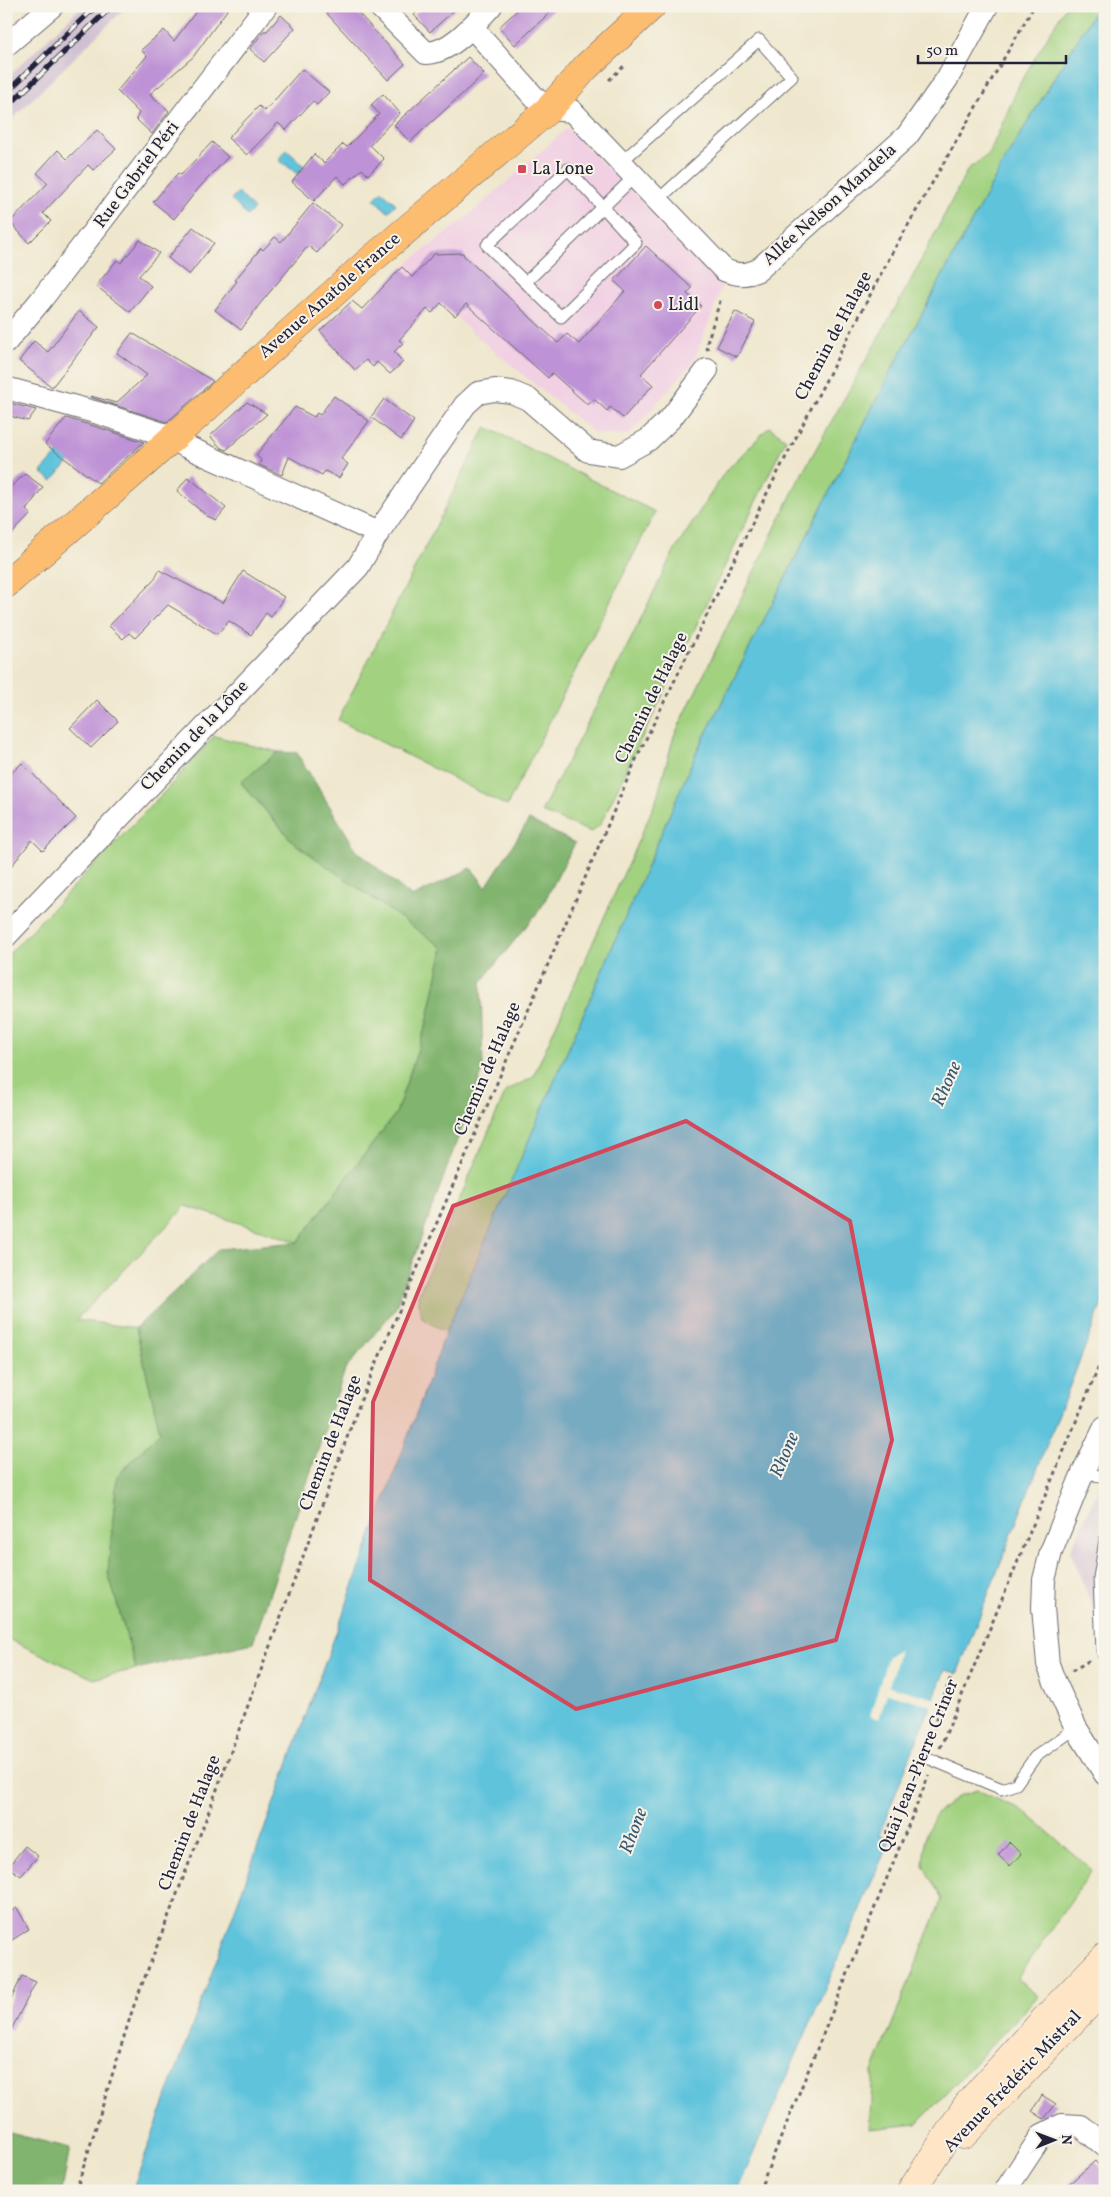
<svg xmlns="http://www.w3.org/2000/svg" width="1111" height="2197" viewBox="0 0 1111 2197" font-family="Vollkorn,serif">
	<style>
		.built { fill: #f1d0e3 }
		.industrial { fill: #cebed1 }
		.green { fill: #a2d280; stroke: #627a5e }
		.forest { fill: #81b46e; stroke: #526b54 }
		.water { fill: #5ec3dc; stroke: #40728c }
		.pier { fill: #efe7cd }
		.building { fill: #be92d6 }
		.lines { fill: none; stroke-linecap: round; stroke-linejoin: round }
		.service-casing { stroke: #6a676e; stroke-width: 13 }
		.minor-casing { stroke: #6a676e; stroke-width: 24 }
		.secondary-casing { stroke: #6a676e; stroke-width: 29 }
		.primary-casing { stroke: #6a676e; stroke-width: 29 }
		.path { stroke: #6a676e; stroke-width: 3; stroke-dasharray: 4 4; stroke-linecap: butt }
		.service { stroke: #fff; stroke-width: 11 }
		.minor { stroke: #fff; stroke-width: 22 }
		.secondary { stroke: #fee5c5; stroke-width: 28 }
		.primary { stroke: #fcbd6f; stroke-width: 28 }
		.rail-casing { stroke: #22223b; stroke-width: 5.5 }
		.rail { stroke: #f7f3e8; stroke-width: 4; stroke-dasharray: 11; stroke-linecap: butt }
		.marked { fill: #d1495b; fill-opacity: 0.2; stroke: #d1495b; stroke-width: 4; stroke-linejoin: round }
		.poi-dot { fill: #d1495b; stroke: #f7f3e8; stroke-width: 2 }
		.labels { text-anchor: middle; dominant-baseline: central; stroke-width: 4; stroke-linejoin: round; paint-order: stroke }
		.poi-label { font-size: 18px; fill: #22223b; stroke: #f7f3e8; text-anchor: start }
		.street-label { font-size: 18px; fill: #22223b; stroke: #f7f3e8 }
		.water-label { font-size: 19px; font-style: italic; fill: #375a73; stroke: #f7f3e8 }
	</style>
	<rect width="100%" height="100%" fill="#f7f3e8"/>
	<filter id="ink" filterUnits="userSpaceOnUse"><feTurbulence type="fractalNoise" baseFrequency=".02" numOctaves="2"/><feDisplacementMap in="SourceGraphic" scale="10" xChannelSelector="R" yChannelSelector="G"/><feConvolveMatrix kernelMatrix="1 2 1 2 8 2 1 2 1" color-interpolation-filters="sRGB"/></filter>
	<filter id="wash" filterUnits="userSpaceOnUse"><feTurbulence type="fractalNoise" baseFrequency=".0096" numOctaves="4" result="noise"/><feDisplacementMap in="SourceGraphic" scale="20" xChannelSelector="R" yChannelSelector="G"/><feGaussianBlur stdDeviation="1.12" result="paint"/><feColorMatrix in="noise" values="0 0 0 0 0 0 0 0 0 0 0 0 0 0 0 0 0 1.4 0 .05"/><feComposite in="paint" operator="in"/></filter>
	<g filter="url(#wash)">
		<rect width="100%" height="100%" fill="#efe7cd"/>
		<polygon class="built" points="567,128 724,282 694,361 629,435 594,433 476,336 402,267 465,219"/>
		<g class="industrial">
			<polygon points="82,6 127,6 6,125 6,79"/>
			<polygon points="1105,1475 1105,1638 1070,1551"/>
		</g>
		<g class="green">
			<polygon points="1066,6 1098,6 1006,158 889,375 697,751 446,1332 422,1318 418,1296 506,1091 533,1077 656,801 674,736 799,479 910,282 968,169 989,154 1020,83"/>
			<polygon points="486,427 655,512 507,806 338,720"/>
			<polygon points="769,427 786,439 600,825 591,832 541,812 625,651 672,555 724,473"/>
			<polygon points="214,736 278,752 241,783 294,843 443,947 427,1023 396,1113 298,1242 186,1206 76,1320 136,1328 160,1432 117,1476 108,1572 136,1669 94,1679 6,1638 6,957 166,790"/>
			<polygon points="977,1790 1025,1812 1092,1870 1017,1979 1038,1996 917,2124 869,2129 873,2072 942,1899 923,1865 926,1833 936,1814 958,1796"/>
		</g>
		<g class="forest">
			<polygon points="278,752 297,753 357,851 412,897 471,868 486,887 529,820 575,843 541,908 481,982 483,1070 395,1309 345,1370 253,1643 136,1669 108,1572 117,1476 160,1432 136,1328 219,1249 298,1242 396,1113 427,1023 443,948 294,843 241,782"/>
			<polygon points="6,2132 70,2148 62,2191 6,2191"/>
		</g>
		<g class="water">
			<polygon points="1098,6 1105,6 1105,1296 957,1674 945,1670 879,1835 890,1840 737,2191 132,2191 446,1332 697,751 889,375 1006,158"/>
			<polygon points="287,150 304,166 297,174 286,165 280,162 280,157"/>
			<polygon points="382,191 396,204 388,212 374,199"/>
			<polygon points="238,192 254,209 247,216 231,199"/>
			<polygon points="59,452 70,461 52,481 41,472"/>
		</g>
		<polygon class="pier" points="899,1650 889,1686 936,1699 934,1706 887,1693 879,1719 870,1716 888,1656"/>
		<g id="blocks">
			<g class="building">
				<polygon points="200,6 230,6 193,57 150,94 169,111 152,134 136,119 139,113 117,91 147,56 141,50 164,30 174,41"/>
				<polygon points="320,6 352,6 405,64 388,80"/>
				<polygon points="423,6 459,6 430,32 414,15"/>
				<polygon points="522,6 557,6 515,45 499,27"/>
				<polygon points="281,15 295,28 264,62 250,49 264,31 267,31"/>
				<polygon points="468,57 484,74 410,142 394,125"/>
				<polygon points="302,69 329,92 317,105 313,101 286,130 278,123 247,155 228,138 259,106 265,111"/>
				<polygon points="383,94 400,113 370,145 384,159 368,175 362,169 345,184 337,176 314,201 292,182 314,154 324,163 343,144 347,147 379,114 371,105"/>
				<polygon points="97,130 116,149 93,170 88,165 43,213 51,221 29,243 10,222 48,183 37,173 58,150 67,159"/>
				<polygon points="212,142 228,157 198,189 174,219 153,202 178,173 181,175"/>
				<polygon points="313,203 341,225 317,253 308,246 259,305 241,330 215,310 237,281 235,280 261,248 263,250 275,237 281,242"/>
				<polygon points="193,227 214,243 189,275 168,258"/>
				<polygon points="140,240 159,253 139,276 151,286 130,312 96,286 117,260 121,263"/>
				<polygon points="646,246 692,288 687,294 701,306 641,374 653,385 623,418 610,407 607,411 594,399 588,405 552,373 548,378 466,304 455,316 441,303 432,313 427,309 399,340 403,343 394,352 403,362 390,374 377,362 373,367 366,360 355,370 320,331 352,301 362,309 402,267 412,277 434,254 463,253 464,256 558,343 567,334 579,344 625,291 614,281"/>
				<polygon points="79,311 99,327 52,387 19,361 34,341 48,352"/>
				<polygon points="735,311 755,322 737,357 717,347"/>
				<polygon points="132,333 213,381 167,422 90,397 91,396 116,403 147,375 117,353"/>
				<polygon points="334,396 369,421 341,459 348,464 339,478 325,471 322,475 289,457 282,475 259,465 261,460 256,455 295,407 314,417 317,413 320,415"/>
				<polygon points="384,399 414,421 401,440 371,417"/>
				<polygon points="6,402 36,410 28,421 6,415"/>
				<polygon points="247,402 267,414 226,450 221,448 210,436"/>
				<polygon points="66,418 94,426 144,442 98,483 45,444"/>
				<polygon points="25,474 43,487 26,510 31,514 6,540 6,491"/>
				<polygon points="188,477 226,508 216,520 207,516 177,491"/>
				<polygon points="159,570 223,603 243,571 284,597 271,617 266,613 251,635 229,621 217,634 168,605 135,638 129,633 123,639 109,626 154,580"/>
				<polygon points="97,700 118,721 91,748 70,728"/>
				<polygon points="22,763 76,818 43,851 32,840 6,873 6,778"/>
				<polygon points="1009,1842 1021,1854 1010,1866 998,1855"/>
				<polygon points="25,1846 38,1856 21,1876 8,1867"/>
				<polygon points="17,1908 29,1929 6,1944 6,1914"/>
				<polygon points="22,1976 36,1982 11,2030 6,2027 6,2010"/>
				<polygon points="1042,2095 1056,2104 1044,2119 1032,2111"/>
				<polygon points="1095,2161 1105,2172 1105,2191 1061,2191"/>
			</g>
		</g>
	</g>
	<g filter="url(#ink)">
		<use href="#blocks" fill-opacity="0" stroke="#6a676e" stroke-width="1"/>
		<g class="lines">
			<defs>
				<g id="service">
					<polyline points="621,162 759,40 792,77 658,200"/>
					<polygon points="568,169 636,243 561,317 487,245"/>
					<polyline points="525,283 635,176"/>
					<polyline points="1084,1470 1105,1479"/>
					<polyline points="1105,1540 1099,1578 1102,1651 1105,1658"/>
					<polyline points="925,1757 1002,1789 1016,1784 1035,1757 1076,1728"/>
				</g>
				<g id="minor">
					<path d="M 379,6 L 426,53 C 451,53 475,23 491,6"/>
					<path d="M 472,27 L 535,98 L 549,109 L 572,111 L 724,270 C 737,275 745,276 758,270 L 907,136 L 947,79 L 987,6"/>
					<polyline points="6,45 52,6"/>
					<polyline points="6,342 41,300 266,6"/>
					<polyline points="6,388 98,413 172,437 185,446 378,533"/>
					<polyline points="6,936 358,567 378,533 465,405 478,393 495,390 511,392 528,399 588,451 619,456 648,440 671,418 707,370"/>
					<polyline points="1105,1427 1084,1470 1051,1552 1044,1580 1043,1608 1048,1664 1054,1680 1076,1728 1105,1774"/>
					<polyline points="1005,2191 1042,2135 1062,2125 1081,2126 1105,2146"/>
				</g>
				<g id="secondary">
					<polyline points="963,2135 1105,1987"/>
					<polyline points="911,2191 968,2104 1046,2018 1105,1957"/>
				</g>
				<polyline id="primary" points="6,584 146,462 366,264 549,109 586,67 652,6"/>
			</defs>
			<use href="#service" class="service-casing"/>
			<use href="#minor" class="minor-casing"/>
			<use href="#secondary" class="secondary-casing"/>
			<use href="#primary" class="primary-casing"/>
			<g class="path">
				<polyline points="609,80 625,65"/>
				<polyline points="708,350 706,346 721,298"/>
				<polyline points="1072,1671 1090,1660"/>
				<polyline points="929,1743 951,1676"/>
				<polyline points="940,1748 1105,1352"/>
				<polyline points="886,1834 919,1770"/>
				<polyline points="76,2191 133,2008 206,1819 362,1397 637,757 764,499 892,253 1034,6"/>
				<polyline points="759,2191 929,1775"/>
			</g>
			<use href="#service" class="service"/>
			<use href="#minor" class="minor"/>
			<use href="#secondary" class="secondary"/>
			<use href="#primary" class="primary"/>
			<defs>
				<g id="rail">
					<polyline points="6,93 96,6"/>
					<polyline points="6,108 112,6"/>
				</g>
			</defs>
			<use href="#rail" class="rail-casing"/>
			<use href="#rail" class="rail"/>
		</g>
	</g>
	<path class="marked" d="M 686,1121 L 850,1221 L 892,1440 L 836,1640 L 576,1709 L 370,1580 L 373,1402 L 453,1206 Z"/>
	<g class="poi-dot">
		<rect x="517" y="164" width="10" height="10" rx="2.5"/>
		<circle cx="658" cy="305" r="5"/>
	</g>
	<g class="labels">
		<g class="poi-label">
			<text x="532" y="169">La Lone</text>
			<text x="668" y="305">Lidl</text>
		</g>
		<g class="street-label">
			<text transform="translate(137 175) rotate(-53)">Rue Gabriel Péri</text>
			<text transform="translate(830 205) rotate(-42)">Allée Nelson Mandela</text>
			<text transform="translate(330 296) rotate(-41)">Avenue Anatole France</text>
			<text transform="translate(834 336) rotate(-62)">Chemin de Halage</text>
			<text transform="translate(652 698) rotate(-64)">Chemin de Halage</text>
			<text transform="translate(195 736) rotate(-46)">Chemin de la Lône</text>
			<text transform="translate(488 1069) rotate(-67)">Chemin de Halage</text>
			<text transform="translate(331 1443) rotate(-69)">Chemin de Halage</text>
			<text transform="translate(919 1766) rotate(-68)">Quai Jean-Pierre Criner</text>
			<text transform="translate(190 1823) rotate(-69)">Chemin de Halage</text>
			<text transform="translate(1013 2082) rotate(-46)">Avenue Frédéric Mistral</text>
		</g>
		<g class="water-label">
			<text transform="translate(947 1084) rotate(-66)">Rhone</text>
			<text transform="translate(785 1455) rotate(-67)">Rhone</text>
			<text transform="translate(634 1831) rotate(-69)">Rhone</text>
		</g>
	</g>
	<rect width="1111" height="2197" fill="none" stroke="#f7f3e8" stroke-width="25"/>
	<g transform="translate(1054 2140) rotate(89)" stroke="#f7f3e8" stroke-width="4" paint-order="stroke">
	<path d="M0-4L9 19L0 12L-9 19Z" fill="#22223b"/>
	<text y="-8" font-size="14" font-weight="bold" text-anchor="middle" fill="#22223b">N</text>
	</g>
	<path d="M918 55v8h148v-8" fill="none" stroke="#22223b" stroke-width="2.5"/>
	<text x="926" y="55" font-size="15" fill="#22223b" stroke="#f7f3e8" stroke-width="4" paint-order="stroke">50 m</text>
</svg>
